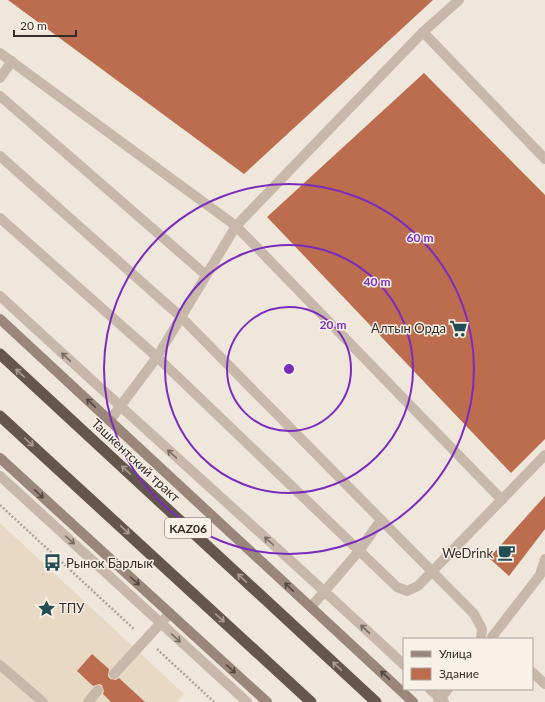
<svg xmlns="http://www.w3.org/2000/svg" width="545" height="702" viewBox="0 0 545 702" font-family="Lato,sans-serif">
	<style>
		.plaza { fill: #e7d9c4 }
		.building { fill: #bc6d4d }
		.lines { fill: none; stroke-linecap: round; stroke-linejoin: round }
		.path { stroke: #b2a293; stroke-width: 2.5; stroke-dasharray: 2 2; stroke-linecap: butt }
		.service { stroke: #c7b8a9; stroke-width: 10 }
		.secondary { stroke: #9a877a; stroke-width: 10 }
		.trunk { stroke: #65564d; stroke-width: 11 }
		.oneway { stroke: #766b62 }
		.oneway2 { stroke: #a79c93 }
		.oneway3 { stroke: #534741 }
		.ring { fill: none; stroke: #7b2cbf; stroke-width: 2 }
		.labels { text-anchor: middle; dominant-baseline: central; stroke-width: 3; stroke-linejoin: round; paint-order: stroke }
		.shield { fill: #f8f1e8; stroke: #6f6762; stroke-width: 1 }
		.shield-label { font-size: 12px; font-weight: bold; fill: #342c28 }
		.poi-label { font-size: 13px; fill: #342c28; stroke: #f8f1e8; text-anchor: end }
		.street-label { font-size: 13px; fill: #342c28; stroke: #f8f1e8 }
		.centre { fill: #7b2cbf; stroke: #f8f1e8; stroke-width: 2 }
		.ring-label { font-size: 12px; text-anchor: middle; font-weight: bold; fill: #7b2cbf; stroke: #f8f1e8; stroke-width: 3; stroke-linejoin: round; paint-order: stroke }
	</style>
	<rect width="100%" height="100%" fill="#f0e7dc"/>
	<polygon class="plaza" points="0,523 184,694 177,702 0,702"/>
	<g class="building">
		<polygon points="8,0 433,0 244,174"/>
		<polygon points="424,73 545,195 545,439 511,473 267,217"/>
		<polygon points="545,496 545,529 509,576 489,558"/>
		<polygon points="92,654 109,669 108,676 110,679 116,680 119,678 145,702 111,702 103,694 104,691 102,685 99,684 93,686 77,671"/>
	</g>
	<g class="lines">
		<g class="path">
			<polyline points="0,505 135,630"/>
			<polyline points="157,649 214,702"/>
		</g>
		<g class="service">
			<polyline points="423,32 545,159"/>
			<polyline points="0,53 236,226 423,32 459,0"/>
			<polyline points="0,78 12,61"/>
			<polyline points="0,96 206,275"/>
			<polyline points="0,156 181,317 474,614 482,629 481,639"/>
			<polyline points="0,218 157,357 397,587 407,591 418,586 545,455"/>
			<path d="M 0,296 C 134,420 271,541 404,665"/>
			<polyline points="110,420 157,357 236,226 502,500"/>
			<polyline points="0,476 247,702"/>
			<polyline points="311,607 359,551 381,520"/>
			<polyline points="492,637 540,575 545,559"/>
			<polyline points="0,665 43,702"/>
			<polyline points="532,672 545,684"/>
			<polyline points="114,674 170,613"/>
			<polyline points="430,689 444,702"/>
			<polyline points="88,702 98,690"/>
			<polyline points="438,702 448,689"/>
		</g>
		<g class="secondary">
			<polyline points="0,319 413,702"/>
			<polyline points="0,458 267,702"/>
		</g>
		<g class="trunk">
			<polyline points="0,354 376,702"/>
			<polyline points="0,416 311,702"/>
		</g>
	</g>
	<defs><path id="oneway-shaft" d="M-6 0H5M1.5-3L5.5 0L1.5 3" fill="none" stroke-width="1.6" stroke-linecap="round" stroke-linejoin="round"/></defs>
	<g class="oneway">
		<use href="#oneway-shaft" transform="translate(66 357) rotate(-137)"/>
		<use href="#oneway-shaft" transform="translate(172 454) rotate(-138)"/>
		<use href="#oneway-shaft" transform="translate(70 540) rotate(42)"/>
		<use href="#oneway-shaft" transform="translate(269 541) rotate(-138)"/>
		<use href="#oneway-shaft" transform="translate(365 629) rotate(-137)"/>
		<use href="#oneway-shaft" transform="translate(176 638) rotate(42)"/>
	</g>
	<g class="oneway2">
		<use href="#oneway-shaft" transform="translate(20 373) rotate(-137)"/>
		<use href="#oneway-shaft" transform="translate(29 442) rotate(42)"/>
		<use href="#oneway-shaft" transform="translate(126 470) rotate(-137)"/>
		<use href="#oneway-shaft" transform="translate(125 530) rotate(43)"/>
		<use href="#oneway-shaft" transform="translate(242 578) rotate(-137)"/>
		<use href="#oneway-shaft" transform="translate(220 618) rotate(43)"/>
		<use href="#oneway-shaft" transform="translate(337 666) rotate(-137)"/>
	</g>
	<g class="oneway3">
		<use href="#oneway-shaft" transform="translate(91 403) rotate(-137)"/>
		<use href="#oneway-shaft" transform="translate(39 494) rotate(43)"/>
		<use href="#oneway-shaft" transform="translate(135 581) rotate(42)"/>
		<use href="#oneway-shaft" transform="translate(289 587) rotate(-137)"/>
		<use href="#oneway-shaft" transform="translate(231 669) rotate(42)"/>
		<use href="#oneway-shaft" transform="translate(385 675) rotate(-137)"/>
	</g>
	<g class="ring">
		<circle cx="289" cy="369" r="62"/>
		<circle cx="289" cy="369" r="124"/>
		<circle cx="289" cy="369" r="185"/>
	</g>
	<defs>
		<symbol id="supermarket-bare" viewBox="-9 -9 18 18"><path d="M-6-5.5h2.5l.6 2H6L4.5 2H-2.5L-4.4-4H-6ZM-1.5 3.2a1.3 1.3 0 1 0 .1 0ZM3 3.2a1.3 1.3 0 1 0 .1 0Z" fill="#214d53" stroke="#f8f1e8" stroke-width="2.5" paint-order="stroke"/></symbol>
		<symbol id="cafe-bare" viewBox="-9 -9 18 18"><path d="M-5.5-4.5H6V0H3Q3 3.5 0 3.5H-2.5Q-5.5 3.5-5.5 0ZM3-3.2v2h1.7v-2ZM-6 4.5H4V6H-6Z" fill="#214d53" stroke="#f8f1e8" stroke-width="2.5" paint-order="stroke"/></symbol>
		<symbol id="bus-bare" viewBox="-9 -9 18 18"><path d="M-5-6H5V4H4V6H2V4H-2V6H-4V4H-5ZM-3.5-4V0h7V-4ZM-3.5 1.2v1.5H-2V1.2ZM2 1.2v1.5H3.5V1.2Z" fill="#214d53" stroke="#f8f1e8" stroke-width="2.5" paint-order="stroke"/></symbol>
		<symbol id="sight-bare" viewBox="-9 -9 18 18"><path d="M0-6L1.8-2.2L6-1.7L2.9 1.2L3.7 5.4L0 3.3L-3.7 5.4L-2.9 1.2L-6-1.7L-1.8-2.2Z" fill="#214d53" stroke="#f8f1e8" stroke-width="2.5" paint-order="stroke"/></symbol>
	</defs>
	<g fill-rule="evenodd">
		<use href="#supermarket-bare" x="446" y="316" width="25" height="25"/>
		<use href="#cafe-bare" x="494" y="540" width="25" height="25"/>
		<use href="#bus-bare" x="40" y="550" width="25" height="25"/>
		<use href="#sight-bare" x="34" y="596" width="25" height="25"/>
	</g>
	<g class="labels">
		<rect class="shield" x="165" y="518" width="46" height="20" rx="3"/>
		<g class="shield-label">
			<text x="188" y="528">KАZ06</text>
		</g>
		<g class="poi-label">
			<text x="446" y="328">Алтын Орда</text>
			<text x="493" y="553">WeDrink</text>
			<text x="66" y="563" text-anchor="start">Рынок Барлык</text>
			<text x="59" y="608" text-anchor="start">ТПУ</text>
		</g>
		<g class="street-label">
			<text transform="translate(136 460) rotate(43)">Ташкентский тракт</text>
		</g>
	</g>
	<circle cx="289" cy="369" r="6" class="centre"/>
	<g class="ring-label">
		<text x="420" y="242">60 m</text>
		<text x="377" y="286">40 m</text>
		<text x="333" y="329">20 m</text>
	</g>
	<rect x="403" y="638" width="130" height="52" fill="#f8f1e8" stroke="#aaa29b"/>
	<rect x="411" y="651" width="20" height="6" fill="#9a877a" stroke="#aaa29b"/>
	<text x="439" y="658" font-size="12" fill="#342c28">Улица</text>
	<rect x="411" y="668" width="20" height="12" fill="#bc6d4d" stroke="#aaa29b"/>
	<text x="439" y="678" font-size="12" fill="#342c28">Здание</text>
	<path d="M14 30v6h62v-6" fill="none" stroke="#342c28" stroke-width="2"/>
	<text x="20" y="30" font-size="12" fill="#342c28" stroke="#f8f1e8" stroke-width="3" paint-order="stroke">20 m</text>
</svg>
